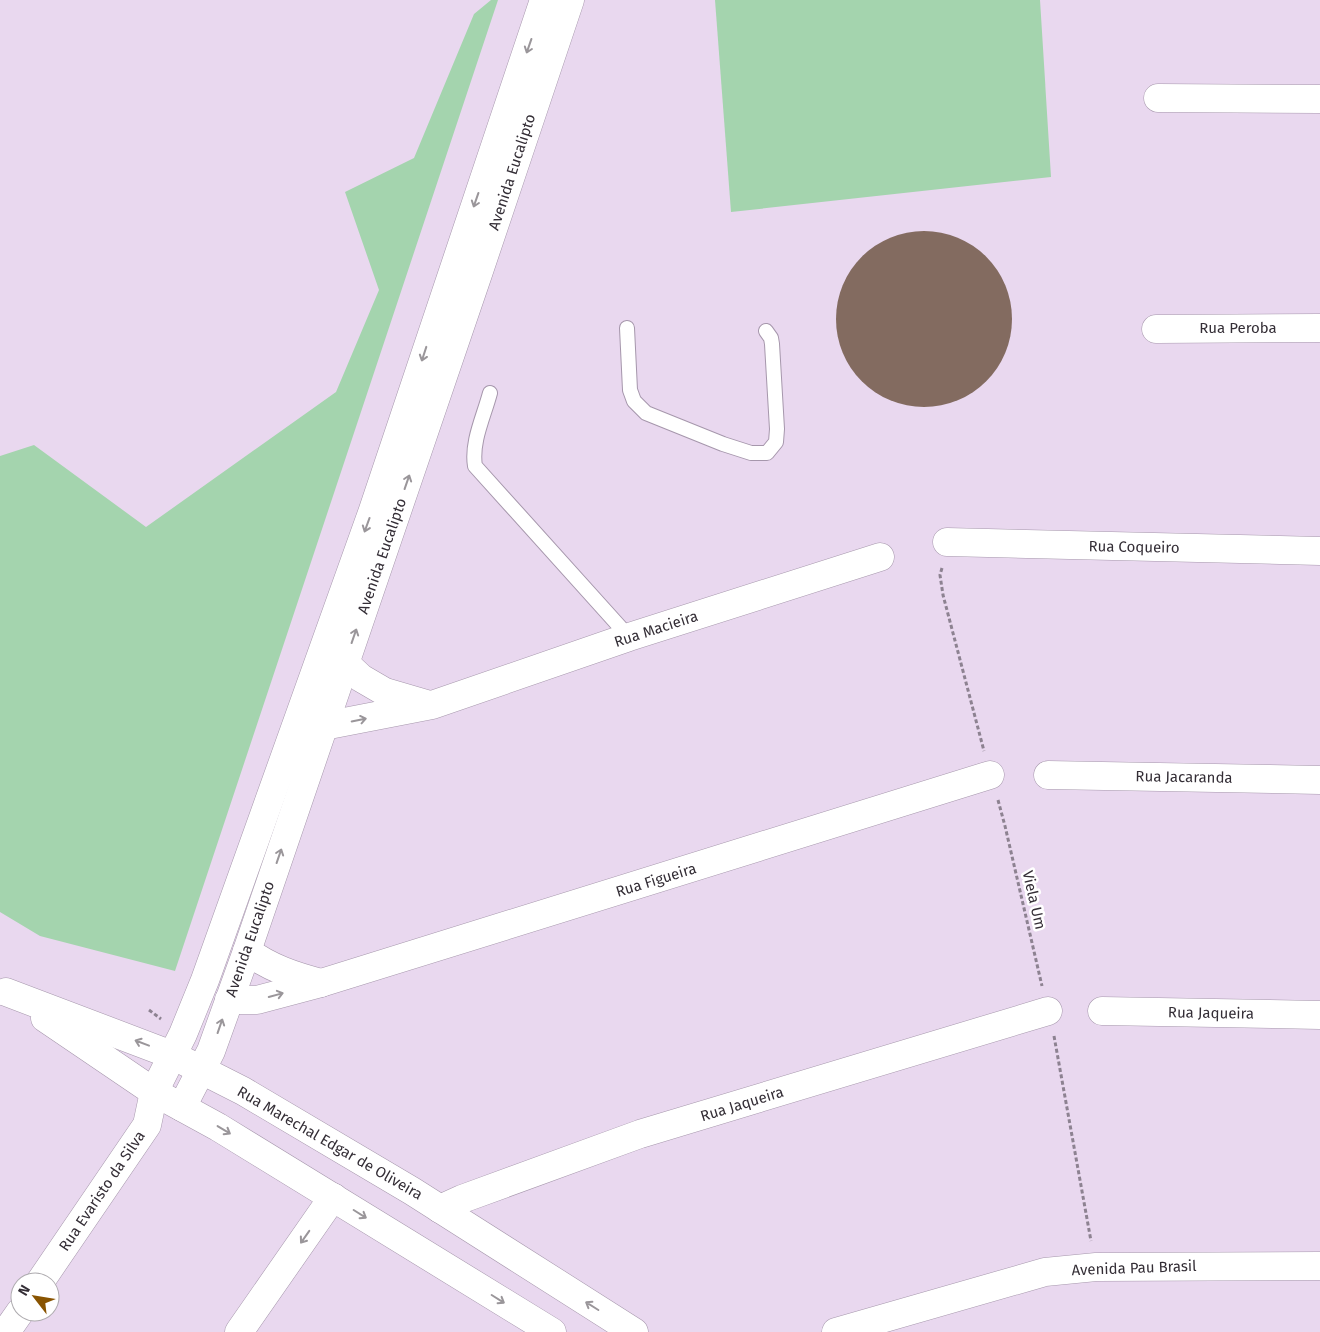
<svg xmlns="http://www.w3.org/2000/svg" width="1320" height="1332" viewBox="0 0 1320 1332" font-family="'Fira Sans',sans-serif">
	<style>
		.green { fill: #a4d4ae }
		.building { fill: #836b60 }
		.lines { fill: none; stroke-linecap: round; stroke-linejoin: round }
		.service-casing { stroke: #a697ac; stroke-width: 16 }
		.minor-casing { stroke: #a697ac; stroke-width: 29 }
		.secondary-casing { stroke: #a697ac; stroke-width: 29 }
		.path { stroke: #8d8291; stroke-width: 3; stroke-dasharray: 4 2.5; stroke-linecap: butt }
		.service { stroke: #fff; stroke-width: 14 }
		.minor { stroke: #fff; stroke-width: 28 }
		.secondary { stroke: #fff; stroke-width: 28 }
		.oneway { stroke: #9a969a }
		.labels { text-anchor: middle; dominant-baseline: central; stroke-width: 5; stroke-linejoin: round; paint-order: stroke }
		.street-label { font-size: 15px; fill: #342e36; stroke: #fff }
	</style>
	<rect width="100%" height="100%" fill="#e9d8ef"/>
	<g class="green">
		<polygon points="491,0 498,0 175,971 40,936 0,912 0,456 34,445 146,527 336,392 379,290 345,192 414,158 474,14"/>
		<polygon points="715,0 1040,0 1051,177 731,212"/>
	</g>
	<circle class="building" cx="924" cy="319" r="88"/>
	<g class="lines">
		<defs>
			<g id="service">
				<polyline points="627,328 630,390 634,401 646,413 723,444 751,453 767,453 776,442 777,429 772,344 771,338 766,331"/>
				<path d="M 490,393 C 484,416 471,442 475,466 L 629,637"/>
			</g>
			<g id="minor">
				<polyline points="1158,98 1320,99"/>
				<polyline points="1156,329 1320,328"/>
				<polyline points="947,542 1320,551"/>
				<polyline points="345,663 361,678 385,692 426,704"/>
				<polyline points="303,730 432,705 629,637 880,557"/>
				<polyline points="1048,775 1320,780"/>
				<path d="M 247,951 C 270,968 294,976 321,983"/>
				<polyline points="229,1000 257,1000 321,983 990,775"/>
				<polyline points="1102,1011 1320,1015"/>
				<polyline points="440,1209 462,1199 640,1134 1048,1011"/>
				<polyline points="40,1282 147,1125 154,1092"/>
				<polyline points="6,1332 20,1312"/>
				<polyline points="239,1332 333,1197"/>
			</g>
			<g id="secondary">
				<polyline points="6,992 172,1055 243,1091 412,1191 634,1332"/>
				<polyline points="45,1018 154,1092 218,1127 552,1332"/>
				<polyline points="154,1092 183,1034 205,980 373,510 544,0"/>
				<polyline points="182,1107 211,1051 247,951 478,274 570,0"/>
				<polyline points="836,1332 1045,1272 1096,1267 1320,1266"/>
			</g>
		</defs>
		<use href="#service" class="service-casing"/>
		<use href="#minor" class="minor-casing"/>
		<use href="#secondary" class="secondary-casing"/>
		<g class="path">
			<polyline points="942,568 940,575 943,595 984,751"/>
			<polyline points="998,800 1005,826 1042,986"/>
			<polyline points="149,1010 161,1019"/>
			<polyline points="1054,1036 1091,1241"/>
		</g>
		<use href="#service" class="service"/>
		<use href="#minor" class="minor"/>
		<use href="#secondary" class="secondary"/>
	</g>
	<defs><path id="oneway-shaft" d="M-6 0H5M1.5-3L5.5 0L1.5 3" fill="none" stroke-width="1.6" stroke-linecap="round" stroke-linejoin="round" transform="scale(1.25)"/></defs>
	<g class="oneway">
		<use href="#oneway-shaft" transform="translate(529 46) rotate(109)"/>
		<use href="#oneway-shaft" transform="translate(476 200) rotate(109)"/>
		<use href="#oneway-shaft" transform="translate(424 354) rotate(108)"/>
		<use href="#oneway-shaft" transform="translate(407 482) rotate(-71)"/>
		<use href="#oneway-shaft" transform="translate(367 525) rotate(110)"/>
		<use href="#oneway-shaft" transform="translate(354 636) rotate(-71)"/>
		<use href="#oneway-shaft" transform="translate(359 720) rotate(-11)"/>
		<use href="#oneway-shaft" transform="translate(279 856) rotate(-71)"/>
		<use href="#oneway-shaft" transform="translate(276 995) rotate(-15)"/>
		<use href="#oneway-shaft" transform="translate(220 1026) rotate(-71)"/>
		<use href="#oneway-shaft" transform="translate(142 1043) rotate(-159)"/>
		<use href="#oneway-shaft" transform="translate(224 1130) rotate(31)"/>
		<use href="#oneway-shaft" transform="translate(360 1214) rotate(32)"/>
		<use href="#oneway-shaft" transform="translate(305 1237) rotate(125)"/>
		<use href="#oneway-shaft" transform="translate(498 1299) rotate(32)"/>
		<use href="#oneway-shaft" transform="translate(592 1306) rotate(-148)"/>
	</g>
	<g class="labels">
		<g class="street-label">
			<text transform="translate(512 172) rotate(-72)">Avenida Eucalipto</text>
			<text x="1238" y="328">Rua Peroba</text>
			<text transform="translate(1134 547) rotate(1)">Rua Coqueiro</text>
			<text transform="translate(382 556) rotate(-71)">Avenida Eucalipto</text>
			<text transform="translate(656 629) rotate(-18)">Rua Macieira</text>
			<text transform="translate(1184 777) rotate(1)">Rua Jacaranda</text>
			<text transform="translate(656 880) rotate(-17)">Rua Figueira</text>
			<text transform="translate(1034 900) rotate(77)">Viela Um</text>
			<text transform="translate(250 939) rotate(-71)">Avenida Eucalipto</text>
			<text transform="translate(1211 1013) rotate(1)">Rua Jaqueira</text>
			<text transform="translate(742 1104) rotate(-17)">Rua Jaqueira</text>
			<text transform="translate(330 1143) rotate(30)">Rua Marechal Edgar de Oliveira</text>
			<text transform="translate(102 1191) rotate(-56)">Rua Evaristo da Silva</text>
			<text transform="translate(1134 1268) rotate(-2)">Avenida Pau Brasil</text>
		</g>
	</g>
	<g transform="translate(35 1297) rotate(301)"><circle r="24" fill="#ffffff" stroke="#aeabaf"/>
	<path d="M0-4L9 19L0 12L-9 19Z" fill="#895401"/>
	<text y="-8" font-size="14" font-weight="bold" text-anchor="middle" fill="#342e36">N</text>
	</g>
</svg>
